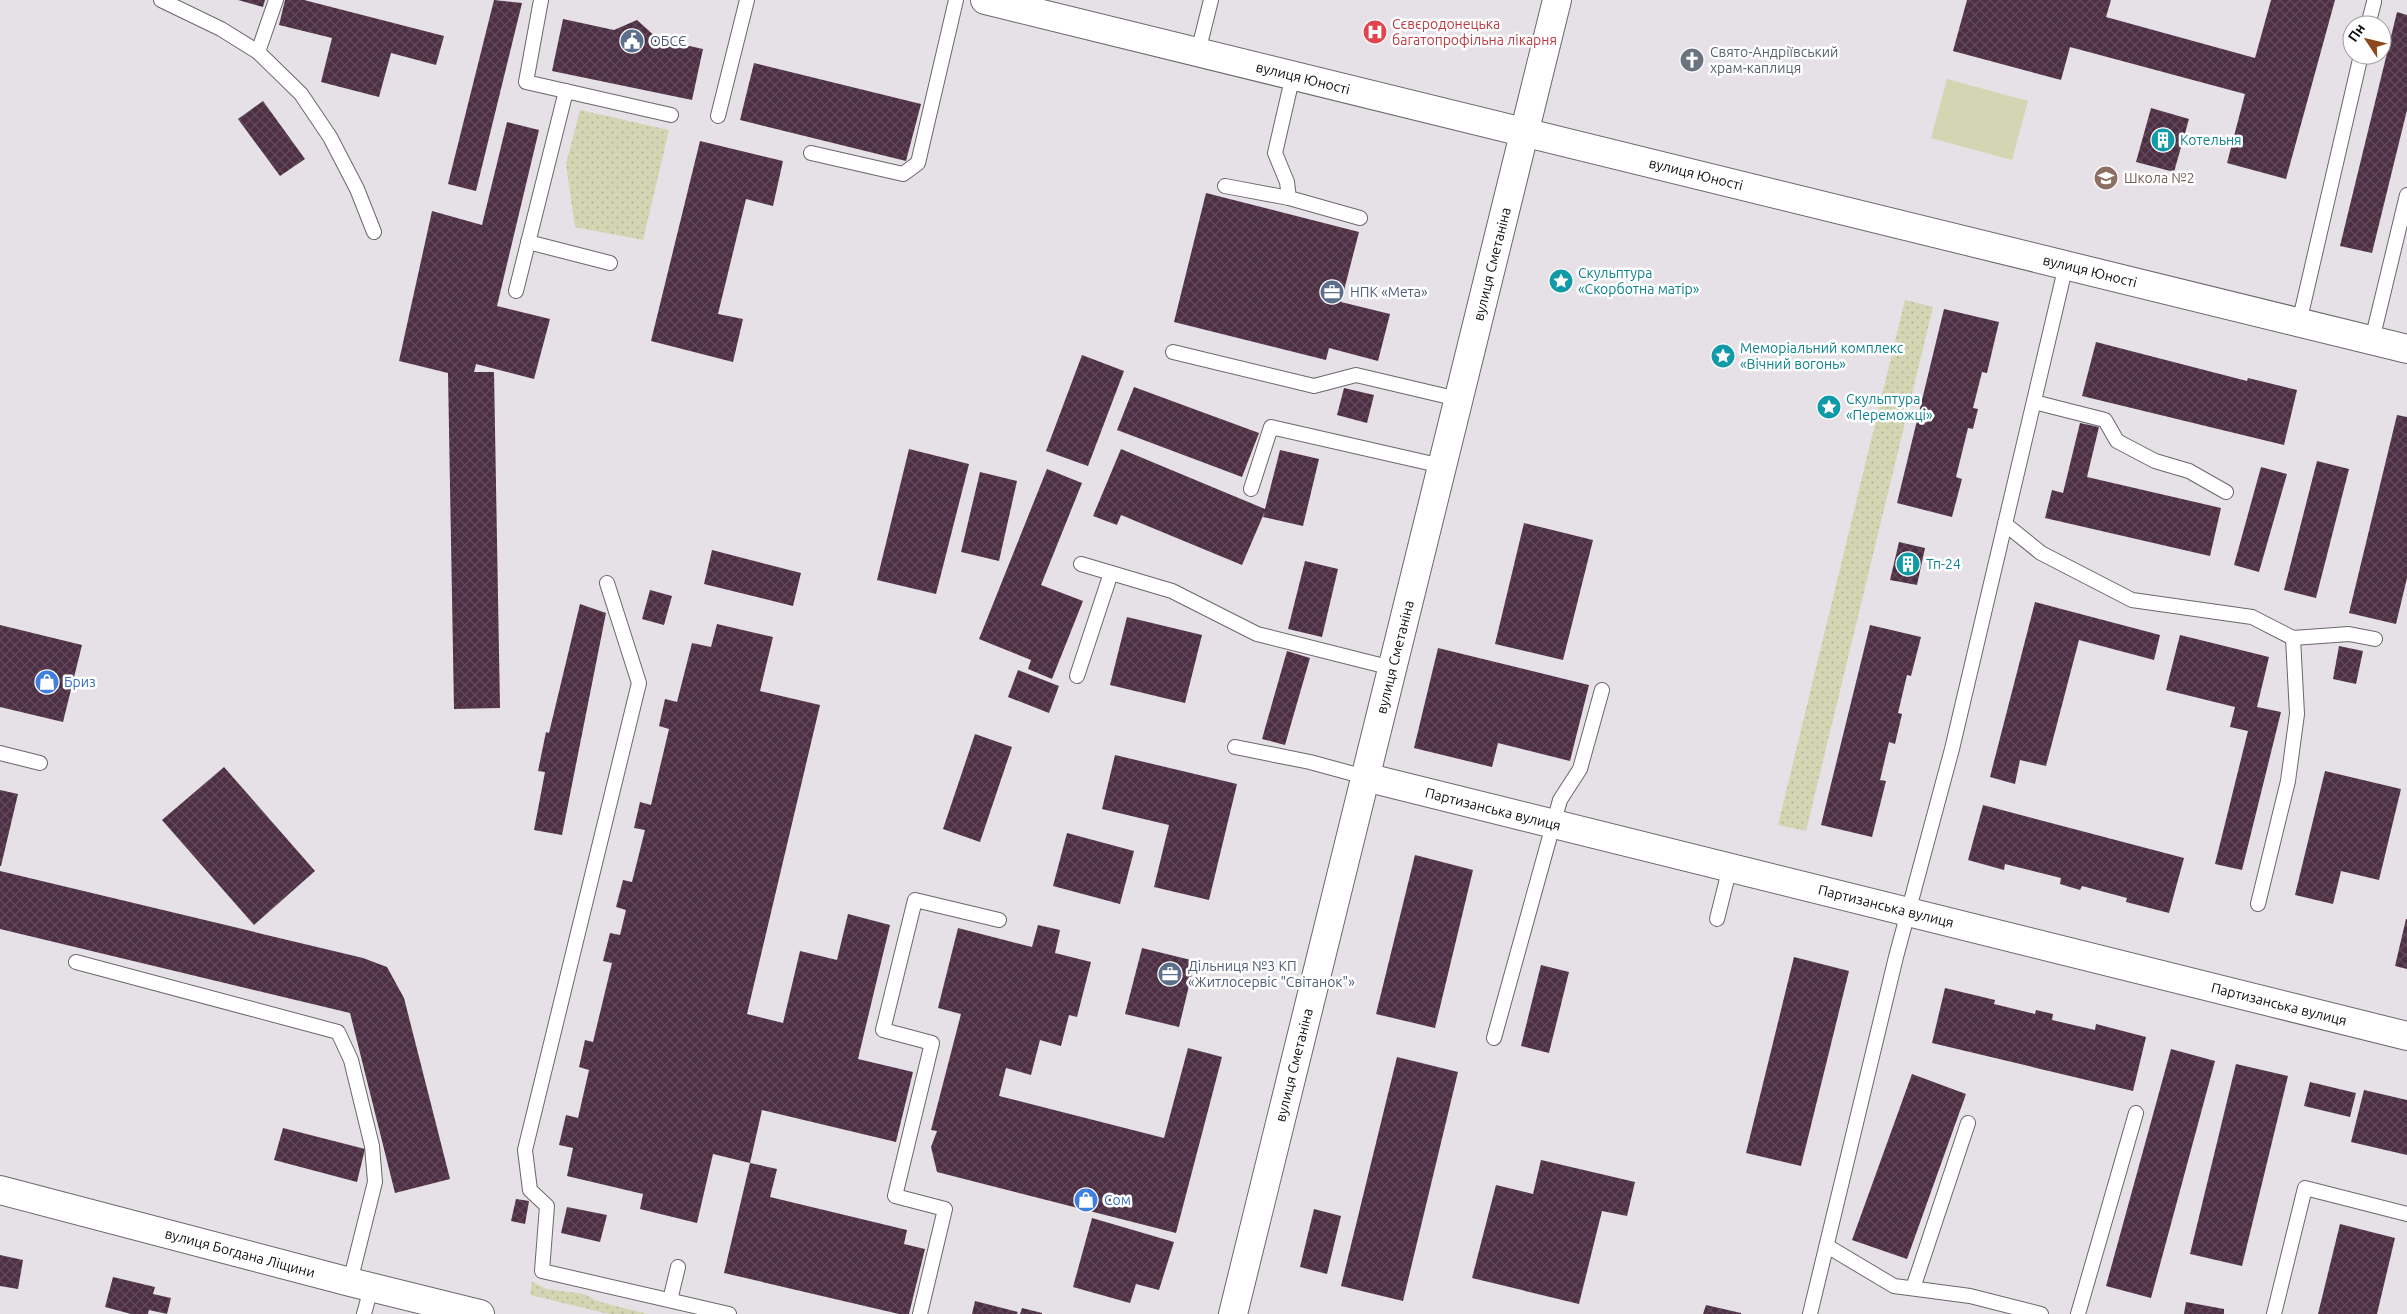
<svg xmlns="http://www.w3.org/2000/svg" width="2407" height="1314" viewBox="0 0 2407 1314" font-family="Ubuntu,sans-serif">
	<style>
		.grass { fill: url(#grass-dots) }
		.pitch { fill: #d3d6b2 }
		.building { fill: url(#building-cross-hatch) }
		.lines { fill: none; stroke-linecap: round; stroke-linejoin: round }
		.lane-casing { stroke: #6a676b; stroke-width: 16 }
		.street-casing { stroke: #6a676b; stroke-width: 30 }
		.secondary-casing { stroke: #6a676b; stroke-width: 30 }
		.lane { stroke: #fff; stroke-width: 14 }
		.street { stroke: #fff; stroke-width: 28 }
		.secondary { stroke: #fff; stroke-width: 28 }
		.labels { text-anchor: middle; dominant-baseline: central; stroke-width: 5; stroke-linejoin: round; paint-order: stroke }
		.health-label { font-size: 14px; fill: #be3a42; stroke: #fff; text-anchor: start }
		.service-label { font-size: 14px; fill: #4e5e75; stroke: #fff; text-anchor: start }
		.worship-label { font-size: 14px; fill: #5b616d; stroke: #fff; text-anchor: start }
		.street-label { font-size: 14px; fill: #0d0c0e; stroke: #fff }
		.culture-label { font-size: 14px; fill: #0d838f; stroke: #fff; text-anchor: start }
		.education-label { font-size: 14px; fill: #785e54; stroke: #fff; text-anchor: start }
		.shop-label { font-size: 14px; fill: #366cbe; stroke: #fff; text-anchor: start }
	</style>
	<defs>
		<pattern id="grass-dots" width="8" height="8" patternUnits="userSpaceOnUse" patternTransform="scale(1.25)"><rect width="8" height="8" fill="#d3d6b2"/><path d="M2 2h.1M6 6h.1" fill="none" stroke="#b4b698" stroke-width="1.8" stroke-linecap="round"/></pattern>
		<pattern id="building-cross-hatch" width="8" height="8" patternUnits="userSpaceOnUse" patternTransform="scale(1.25)"><rect width="8" height="8" fill="#4d2f44"/><path d="M0 0l8 8M0 8l8-8" fill="none" stroke="#624a5b"/></pattern>
	</defs>
	<rect width="100%" height="100%" fill="#e5e1e6"/>
	<g class="grass">
		<polygon points="580,110 669,130 643,240 575,227 566,164"/>
		<polygon points="1905,300 1933,307 1806,831 1778,825"/>
		<polygon points="532,1282 547,1289 584,1294 597,1301 647,1314 609,1314 530,1295"/>
	</g>
	<polygon class="pitch" points="1947,79 2028,101 2012,160 1931,138"/>
	<g class="building">
		<polygon points="238,0 265,0 263,7"/>
		<polygon points="285,0 304,0 444,36 436,65 391,53 379,97 321,82 332,38 279,25"/>
		<polygon points="494,0 522,3 476,191 448,184"/>
		<polygon points="1967,0 2111,0 2106,17 2255,58 2271,0 2335,0 2286,179 2227,163 2245,94 2070,47 2061,80 1953,51"/>
		<polygon points="2397,12 2407,15 2407,110 2372,253 2340,246"/>
		<polygon points="563,19 614,30 637,20 658,39 703,49 692,100 552,71"/>
		<circle cx="1692" cy="60" r="9"/>
		<polygon points="754,63 921,104 906,161 740,120"/>
		<polygon points="263,101 305,159 280,176 238,119"/>
		<polygon points="2151,108 2189,119 2174,172 2136,162"/>
		<polygon points="507,122 539,130 497,306 550,319 534,379 476,364 474,372 494,372 500,708 454,709 448,373 399,361 432,211 482,225"/>
		<polygon points="700,141 783,161 773,206 746,199 718,314 743,319 733,362 651,341"/>
		<polygon points="1206,193 1359,232 1341,302 1390,314 1378,361 1329,348 1326,360 1174,322"/>
		<polygon points="1944,309 1999,322 1987,373 1982,372 1973,408 1978,409 1973,429 1968,428 1956,477 1962,479 1952,517 1897,503"/>
		<polygon points="2096,342 2247,381 2248,378 2297,390 2284,445 2082,396"/>
		<polygon points="1082,355 1124,371 1088,466 1046,451"/>
		<polygon points="1134,387 1259,433 1242,477 1117,430"/>
		<polygon points="1344,388 1374,395 1367,423 1337,415"/>
		<polygon points="2397,415 2407,417 2407,578 2396,624 2349,613"/>
		<polygon points="2080,423 2099,427 2087,477 2221,508 2210,556 2045,518 2052,490 2063,493"/>
		<polygon points="909,449 969,464 936,594 877,580"/>
		<polygon points="1121,449 1265,509 1280,450 1319,459 1303,526 1263,517 1265,511 1242,565 1121,515 1117,525 1093,516"/>
		<polygon points="2317,461 2349,469 2316,598 2284,590"/>
		<polygon points="2261,467 2287,474 2259,572 2234,565"/>
		<polygon points="1047,469 1082,483 1041,585 1083,601 1052,679 1028,669 1031,660 979,639"/>
		<polygon points="980,472 1017,481 999,561 961,552"/>
		<polygon points="1524,523 1593,540 1563,660 1495,644"/>
		<polygon points="1899,542 1925,548 1917,585 1890,580"/>
		<polygon points="712,550 801,573 793,606 704,584"/>
		<polygon points="1305,561 1338,569 1322,637 1288,629"/>
		<polygon points="650,590 672,596 664,625 642,619"/>
		<polygon points="2035,602 2160,635 2154,660 2079,640 2046,766 2020,760 2015,784 1990,777"/>
		<polygon points="580,604 606,613 562,835 534,830 545,772 538,771 546,732 549,733"/>
		<polygon points="1127,617 1202,635 1185,703 1110,685"/>
		<polygon points="717,624 773,637 760,691 820,705 747,1014 783,1023 800,951 837,960 848,914 890,925 858,1059 913,1072 896,1142 762,1110 750,1163 713,1154 697,1223 640,1209 643,1194 567,1176 573,1148 559,1145 566,1115 578,1118 589,1070 579,1067 585,1040 593,1042 612,963 603,961 610,933 620,935 626,910 616,907 623,880 632,882 645,830 634,828 640,802 651,805 669,729 659,726 665,699 677,702 692,643 711,647"/>
		<polygon points="0,625 82,645 63,722 0,707"/>
		<polygon points="1870,625 1921,637 1911,676 1907,675 1898,713 1902,714 1895,744 1889,742 1880,780 1886,781 1872,837 1821,825"/>
		<polygon points="2180,635 2269,657 2257,707 2281,712 2242,870 2215,864 2248,731 2230,727 2235,707 2166,690"/>
		<polygon points="2339,646 2363,651 2356,684 2333,679"/>
		<polygon points="1438,648 1589,685 1570,761 1498,743 1492,767 1414,748"/>
		<polygon points="1287,651 1310,658 1285,745 1262,739"/>
		<polygon points="1018,670 1059,686 1049,713 1008,697"/>
		<polygon points="975,734 1012,747 980,842 943,829"/>
		<polygon points="1115,755 1237,784 1209,900 1154,887 1169,825 1102,809"/>
		<polygon points="224,767 315,871 254,925 162,820"/>
		<polygon points="2325,771 2401,789 2379,880 2341,871 2333,904 2295,895"/>
		<polygon points="0,790 18,794 1,866 0,866"/>
		<polygon points="1983,805 2184,858 2169,913 2126,902 2127,898 2082,886 2080,890 2060,884 2061,878 2005,864 2004,870 1968,860"/>
		<polygon points="1067,833 1134,851 1120,904 1053,886"/>
		<polygon points="1415,855 1473,870 1435,1028 1376,1014"/>
		<polygon points="0,871 363,958 387,967 404,998 450,1179 395,1193 350,1013 0,929"/>
		<polygon points="2406,919 2407,919 2407,969 2395,966"/>
		<polygon points="1038,925 1060,930 1055,953 1091,962 1077,1017 1069,1015 1061,1046 1040,1040 1031,1075 1006,1068 999,1096 1164,1138 1188,1048 1222,1057 1176,1233 937,1172 931,1147 937,1131 931,1130 961,1014 938,1008 958,928 1032,947"/>
		<polygon points="1142,948 1195,961 1179,1027 1125,1014"/>
		<polygon points="1794,957 1849,971 1801,1166 1746,1153"/>
		<polygon points="1541,965 1569,972 1549,1053 1521,1046"/>
		<polygon points="1945,988 1995,1000 1994,1004 2035,1014 2036,1010 2053,1014 2052,1020 2095,1030 2096,1024 2146,1037 2133,1091 1932,1043"/>
		<polygon points="2171,1049 2215,1061 2151,1298 2106,1286"/>
		<polygon points="1397,1057 1458,1072 1403,1301 1341,1286"/>
		<polygon points="2236,1064 2288,1076 2242,1266 2190,1254"/>
		<polygon points="1912,1074 1966,1094 1907,1259 1852,1240"/>
		<polygon points="2310,1082 2356,1093 2350,1117 2304,1106"/>
		<polygon points="2364,1090 2407,1100 2407,1155 2351,1142"/>
		<polygon points="283,1128 365,1149 357,1182 274,1160"/>
		<polygon points="1541,1160 1635,1182 1627,1216 1602,1211 1579,1304 1472,1278 1496,1185 1533,1194"/>
		<polygon points="750,1163 777,1169 770,1197 907,1230 904,1244 925,1249 909,1314 899,1314 724,1273"/>
		<polygon points="516,1199 529,1201 525,1224 511,1221"/>
		<polygon points="567,1207 607,1215 600,1242 561,1233"/>
		<polygon points="1314,1209 1341,1216 1327,1274 1300,1267"/>
		<polygon points="1092,1218 1174,1242 1159,1290 1136,1284 1130,1303 1073,1287"/>
		<polygon points="2340,1224 2395,1238 2377,1314 2318,1314"/>
		<polygon points="0,1255 23,1260 18,1289 0,1286"/>
		<polygon points="113,1277 155,1287 153,1294 171,1298 167,1314 149,1310 148,1314 131,1314 105,1307"/>
		<polygon points="975,1301 1018,1312 1017,1314 972,1314"/>
		<polygon points="2186,1302 2224,1309 2224,1314 2184,1314"/>
		<polygon points="1706,1305 1741,1313 1741,1314 1703,1314"/>
		<polygon points="1022,1308 1042,1313 1042,1314 1020,1314"/>
	</g>
	<g class="lines">
		<defs>
			<g id="lane">
				<polyline points="161,0 221,29 258,52"/>
				<polyline points="276,0 258,52 301,94 330,137 357,189 374,232"/>
				<polyline points="541,0 526,82 671,115"/>
				<polyline points="2368,25 2374,2"/>
				<polyline points="1198,52 1211,0"/>
				<polyline points="1293,75 1275,153 1287,182 1289,198 1360,218"/>
				<polyline points="718,116 747,0"/>
				<polyline points="811,153 903,174 918,163 956,0"/>
				<polyline points="1225,186 1289,198"/>
				<polyline points="528,242 610,263"/>
				<polyline points="516,291 566,91"/>
				<polyline points="2299,323 2361,55"/>
				<polyline points="2372,340 2407,195"/>
				<polyline points="1173,352 1314,386 1356,375 1458,399"/>
				<polyline points="2034,402 2105,420 2117,441 2155,461 2189,471 2226,492"/>
				<polyline points="1251,489 1271,427 1442,466"/>
				<polyline points="2005,524 2041,553 2132,600 2252,617 2293,638 2349,634 2375,639"/>
				<polyline points="1081,564 1172,591 1257,634 1392,668"/>
				<polyline points="607,583 639,683 525,1150 530,1190 547,1206 542,1271 729,1314"/>
				<polyline points="1077,676 1111,573"/>
				<polyline points="1235,747 1310,762 1365,777"/>
				<polyline points="0,753 40,763"/>
				<polyline points="2258,904 2288,781 2297,714 2293,638"/>
				<polyline points="1717,919 1730,867"/>
				<polyline points="76,962 338,1032 351,1060 372,1146 375,1182 350,1282"/>
				<polyline points="1494,1038 1560,800 1580,769 1602,690"/>
				<polyline points="1827,1246 1894,1286 1970,1296 2041,1314"/>
				<polyline points="1913,1288 1968,1123"/>
				<polyline points="670,1300 678,1267"/>
				<polyline points="364,1314 371,1288"/>
				<polyline points="920,1314 945,1209 895,1196 932,1043 883,1030 915,900 999,920"/>
				<polyline points="1810,1314 1896,957 1952,749 2066,265"/>
				<polyline points="2078,1314 2136,1113"/>
				<polyline points="2274,1314 2305,1188 2407,1214"/>
			</g>
			<g id="street">
				<polyline points="985,0 2407,349"/>
				<polyline points="1365,777 2407,1036"/>
			</g>
			<g id="secondary">
				<polyline points="0,1190 350,1282 480,1314"/>
				<polyline points="1233,1314 1557,0"/>
			</g>
		</defs>
		<use href="#lane" class="lane-casing"/>
		<use href="#street" class="street-casing"/>
		<use href="#secondary" class="secondary-casing"/>
		<use href="#lane" class="lane"/>
		<use href="#street" class="street"/>
		<use href="#secondary" class="secondary"/>
	</g>
	<defs>
		<symbol id="hospital-disc" viewBox="-11 -11 22 22"><circle r="9.5" fill="#e0444e" stroke="#fff"/><path d="M-5-5h3v3.5h4V-5h3V5h-3V1.5h-4V5h-3Z" fill="#fff"/></symbol>
		<symbol id="civic-disc" viewBox="-11 -11 22 22"><circle r="9.5" fill="#5c6f8a" stroke="#fff"/><path d="M-.6-6.5H3V-4.5H.6V-3L4-1V1h2V6H-6V1h2V-1L-.6-3ZM-1.2 2.5V6h2.4V2.5Z" fill="#fff"/></symbol>
		<symbol id="church-disc" viewBox="-11 -11 22 22"><circle r="9.5" fill="#6b7280" stroke="#fff"/><path d="M-1.2-6h2.4v3.5h3.3v2.4h-3.3V6h-2.4V-.1h-3.3v-2.4h3.3Z" fill="#fff"/></symbol>
		<symbol id="building-disc" viewBox="-11 -11 22 22"><circle r="9.5" fill="#0f9aa8" stroke="#fff"/><path d="M-4-6H4V6H1V3H-1V6H-4ZM-2.5-4.3h1.7v1.8h-1.7ZM.8-4.3h1.7v1.8H.8ZM-2.5-1h1.7V.8h-1.7ZM.8-1h1.7V.8H.8Z" fill="#fff"/></symbol>
		<symbol id="school-disc" viewBox="-11 -11 22 22"><circle r="9.5" fill="#8d6e63" stroke="#fff"/><path d="M0-5L7-2L0 1L-7-2ZM-4 1L0 2.5L4 1V4Q0 6-4 4Z" fill="#fff"/></symbol>
		<symbol id="sight-disc" viewBox="-11 -11 22 22"><circle r="9.5" fill="#0f9aa8" stroke="#fff"/><path d="M0-6L1.8-2.2L6-1.7L2.9 1.2L3.7 5.4L0 3.3L-3.7 5.4L-2.9 1.2L-6-1.7L-1.8-2.2Z" fill="#fff"/></symbol>
		<symbol id="office-disc" viewBox="-11 -11 22 22"><circle r="9.5" fill="#5c6f8a" stroke="#fff"/><path d="M-6-3h4V-5.5h4V-3h4V5H-6ZM-1-4.5V-3h2v-1.5ZM-6 0V1H6V0Z" fill="#fff"/></symbol>
		<symbol id="shop-disc" viewBox="-11 -11 22 22"><circle r="9.5" fill="#3f7fe0" stroke="#fff"/><path d="M-5-2.5h2.3a2.7 3.5 0 0 1 5.4 0H5L5.5 6h-11ZM-1.5-2.5h3a1.5 2.3 0 0 0-3 0Z" fill="#fff"/></symbol>
	</defs>
	<g fill-rule="evenodd">
		<use href="#hospital-disc" x="1361" y="18" width="28" height="28"/>
		<use href="#civic-disc" x="618" y="27" width="28" height="28"/>
		<use href="#church-disc" x="1678" y="46" width="28" height="28"/>
		<use href="#building-disc" x="2149" y="126" width="28" height="28"/>
		<use href="#school-disc" x="2092" y="164" width="28" height="28"/>
		<use href="#sight-disc" x="1547" y="267" width="28" height="28"/>
		<use href="#office-disc" x="1318" y="278" width="28" height="28"/>
		<use href="#sight-disc" x="1709" y="342" width="28" height="28"/>
		<use href="#sight-disc" x="1815" y="393" width="28" height="28"/>
		<use href="#building-disc" x="1894" y="550" width="28" height="28"/>
		<use href="#shop-disc" x="33" y="668" width="28" height="28"/>
		<use href="#office-disc" x="1156" y="960" width="28" height="28"/>
		<use href="#shop-disc" x="1072" y="1186" width="28" height="28"/>
	</g>
	<g class="labels">
		<g class="health-label">
			<text x="1392" y="24">Сєвєродонецька<tspan x="1392" dy="16">багатопрофільна лікарня</tspan></text>
		</g>
		<g class="service-label">
			<text x="650" y="41">ОБСЄ</text>
			<text x="1350" y="292">НПК «Мета»</text>
			<text x="1188" y="966">Дільниця №3 КП<tspan x="1188" dy="16">«Житлосервіс "Світанок"»</tspan></text>
		</g>
		<g class="worship-label">
			<text x="1710" y="52">Свято-Андріївський<tspan x="1710" dy="16">храм-каплиця</tspan></text>
		</g>
		<g class="street-label">
			<text transform="translate(1303 78) rotate(14)">вулиця Юності</text>
			<text transform="translate(1696 174) rotate(14)">вулиця Юності</text>
			<text transform="translate(1492 264) rotate(-76)">вулиця Сметаніна</text>
			<text transform="translate(2090 271) rotate(14)">вулиця Юності</text>
			<text transform="translate(1395 657) rotate(-76)">вулиця Сметаніна</text>
			<text transform="translate(1493 809) rotate(14)">Партизанська вулиця</text>
			<text transform="translate(1886 906) rotate(14)">Партизанська вулиця</text>
			<text transform="translate(2279 1004) rotate(14)">Партизанська вулиця</text>
			<text transform="translate(1294 1065) rotate(-76)">вулиця Сметаніна</text>
			<text transform="translate(240 1253) rotate(15)">вулиця Богдана Ліщини</text>
		</g>
		<g class="culture-label">
			<text x="2180" y="140">Котельня</text>
			<text x="1578" y="273">Скульптура<tspan x="1578" dy="16">«Скорботна матір»</tspan></text>
			<text x="1740" y="348">Меморіальний комплекс<tspan x="1740" dy="16">«Вічний вогонь»</tspan></text>
			<text x="1846" y="399">Скульптура<tspan x="1846" dy="16">«Переможці»</tspan></text>
			<text x="1926" y="564">Тп-24</text>
		</g>
		<g class="education-label">
			<text x="2124" y="178">Школа №2</text>
		</g>
		<g class="shop-label">
			<text x="64" y="682">Бриз</text>
			<text x="1104" y="1200">Сом</text>
		</g>
	</g>
	<g transform="translate(2367 40) rotate(305)"><circle r="24" fill="#ffffff" stroke="#9e9e9f"/>
	<path d="M0-4L9 19L0 12L-9 19Z" fill="#8c471d"/>
	<text y="-8" font-size="14" font-weight="bold" text-anchor="middle" fill="#0d0c0e">Пн</text>
	</g>
</svg>
